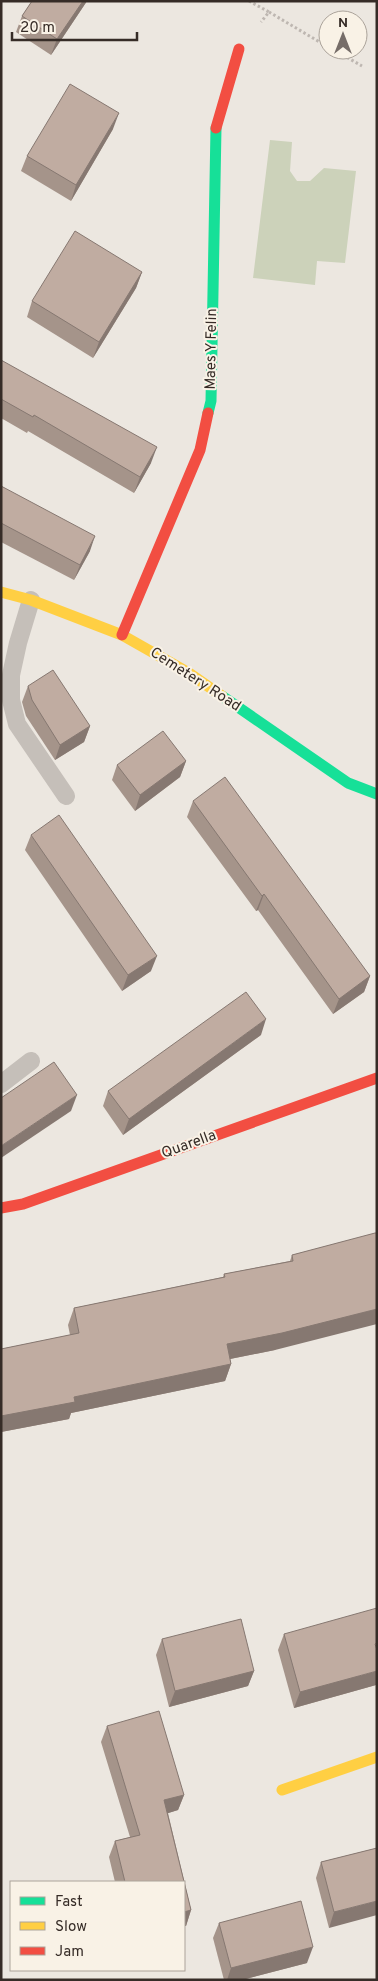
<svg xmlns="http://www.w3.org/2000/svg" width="378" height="1981" viewBox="0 0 378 1981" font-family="Overpass,sans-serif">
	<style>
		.green { fill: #ccd2ba }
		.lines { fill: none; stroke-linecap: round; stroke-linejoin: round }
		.path { stroke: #beb7b1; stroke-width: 3; stroke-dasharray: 2.5 2.5; stroke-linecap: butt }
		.lane { stroke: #c5bfb9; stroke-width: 18 }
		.fast { stroke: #16e098; stroke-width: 11 }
		.slow { stroke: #ffcf43; stroke-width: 11 }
		.jam { stroke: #f24e42; stroke-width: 11 }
		.wall { fill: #a5948a }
		.shaded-wall { fill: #867871 }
		.building { fill: #c0aca1; stroke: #867871 }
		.labels { text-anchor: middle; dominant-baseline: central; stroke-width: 4; stroke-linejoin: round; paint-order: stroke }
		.street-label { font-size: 15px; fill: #362c27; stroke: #f9f2e6 }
	</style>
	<rect width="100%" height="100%" fill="#ece7e0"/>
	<polygon class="green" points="270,140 292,142 290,171 297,181 310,181 324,168 356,171 345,263 317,261 315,285 253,278"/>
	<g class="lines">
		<g class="path">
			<polyline points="249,1 269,12 261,22"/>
			<polyline points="269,12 328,47"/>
			<polyline points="334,50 362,66"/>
		</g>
		<g class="lane">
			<polyline points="31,600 18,643 11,675 11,700 17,724 66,796"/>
			<polyline points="1,1084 31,1061"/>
		</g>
		<g class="fast">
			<polyline points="208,413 211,401 216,128"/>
			<polyline points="222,696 348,783 377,794"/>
		</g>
		<g class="slow">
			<polyline points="1,592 31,600 122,635 189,673 222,696"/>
			<polyline points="282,1790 377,1757"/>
		</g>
		<g class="jam">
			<polyline points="216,128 239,49"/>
			<polyline points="122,635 200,450 208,413"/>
			<polyline points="1,1208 23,1204 377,1078"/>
		</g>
	</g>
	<g class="wall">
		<polygon points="32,1 87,1 51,55 16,32 22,16"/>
		<polygon points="113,129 71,201 21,171 27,156"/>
		<polygon points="142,272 136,288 93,358 27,317 32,301"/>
		<polygon points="1,360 151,463 134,493 28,431 27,433 1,418"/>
		<polygon points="1,486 90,551 74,580 1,542"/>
		<polygon points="28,686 90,726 84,742 55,760 26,716 22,702"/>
		<polygon points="186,761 180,777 135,811 112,780 117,765"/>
		<polygon points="193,801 370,976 364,992 333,1014 258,910 256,911 187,817"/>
		<polygon points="31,835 151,971 122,991 25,850"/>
		<polygon points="261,1035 123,1135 103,1106 108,1091"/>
		<polygon points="377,1233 275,1350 230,1359 231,1364 225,1381 71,1413 69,1419 1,1432 1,1349 70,1335 68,1325 74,1308 223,1277 224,1274 290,1261 292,1255"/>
		<polygon points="284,1634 376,1685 294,1708 278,1650"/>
		<polygon points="162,1639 254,1671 248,1686 169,1707 156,1655"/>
		<polygon points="107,1726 184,1795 178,1810 168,1813 191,1910 186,1926 184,1882 115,1882 109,1857 115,1841 130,1837 101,1742"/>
		<polygon points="377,1848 329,1928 316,1878 321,1862"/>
		<polygon points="219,1923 307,1963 242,1980 224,1980 213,1938"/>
	</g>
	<g class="shaded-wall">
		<polygon points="83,1 87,1 51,55 57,39"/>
		<polygon points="119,113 113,129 71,201 76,185"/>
		<polygon points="142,272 136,288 93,358 99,342"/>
		<polygon points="157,447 151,463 134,493 140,477"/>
		<polygon points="95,536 90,551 74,580 80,565"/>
		<polygon points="90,726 84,742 55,760 60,745"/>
		<polygon points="186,761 180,777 135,811 140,795"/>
		<polygon points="264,894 258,910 256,911 262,896"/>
		<polygon points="157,956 151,971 122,991 128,975"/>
		<polygon points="370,976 364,992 333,1014 339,999"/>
		<polygon points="266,1019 261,1035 123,1135 129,1119"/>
		<polygon points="77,1095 71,1111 1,1158 1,1146"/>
		<polygon points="377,1309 377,1324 275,1350 220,1361 227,1344"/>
		<polygon points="231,1364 225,1381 71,1413 69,1419 1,1432 1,1416 74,1397"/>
		<polygon points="254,1671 248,1686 169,1707 175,1691"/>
		<polygon points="377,1671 376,1685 294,1708 300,1692"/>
		<polygon points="184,1795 178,1810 159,1816 164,1800"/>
		<polygon points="377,1901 377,1915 329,1928 334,1912"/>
		<polygon points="191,1910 186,1926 184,1926 184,1912"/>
		<polygon points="313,1947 307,1963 242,1980 227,1980 231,1968"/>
	</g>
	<g class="building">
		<polygon points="32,1 83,1 57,39 22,16"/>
		<polygon points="70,84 119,113 76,185 27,156"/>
		<polygon points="75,231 142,272 99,342 32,301"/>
		<polygon points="1,360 157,447 140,477 34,415 33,417 1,399"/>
		<polygon points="1,486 95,536 80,565 1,523"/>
		<polygon points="53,670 90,726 60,745 32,700 28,686"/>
		<polygon points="163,731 186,761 140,795 117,765"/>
		<polygon points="225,777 370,976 339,999 264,894 262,896 193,801"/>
		<polygon points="59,815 157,956 128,975 31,835"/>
		<polygon points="246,992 266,1019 129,1119 108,1091"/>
		<polygon points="54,1062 77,1095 1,1146 1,1098"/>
		<polygon points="375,1233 377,1233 377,1309 282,1333 227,1344 231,1364 74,1397 75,1402 1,1416 1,1349 79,1333 74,1308 225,1277 224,1274 293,1261 292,1255"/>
		<polygon points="377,1608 377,1643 375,1644 377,1650 377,1671 300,1692 284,1634"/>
		<polygon points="241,1619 254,1671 175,1691 162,1639"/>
		<polygon points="159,1711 184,1795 164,1800 191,1910 184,1912 184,1882 125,1882 115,1841 140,1835 107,1726"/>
		<polygon points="377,1848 377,1901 334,1912 321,1862"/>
		<polygon points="301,1901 313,1947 231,1968 219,1923"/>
	</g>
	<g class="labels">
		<g class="street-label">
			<text transform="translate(212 349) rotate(-89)">Maes Y Felin</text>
			<text transform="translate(195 680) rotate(33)">Cemetery Road</text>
			<text transform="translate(189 1145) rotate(-20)">Quarella</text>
		</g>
	</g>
	<rect width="378" height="1981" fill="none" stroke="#362c27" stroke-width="5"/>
	<rect x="10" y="1881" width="175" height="90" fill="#f9f2e6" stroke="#aba39a"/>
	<rect x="20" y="1897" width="25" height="8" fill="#16e098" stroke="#aba39a"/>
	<text x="55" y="1906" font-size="15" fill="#362c27">Fast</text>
	<rect x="20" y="1922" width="25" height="8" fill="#ffcf43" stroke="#aba39a"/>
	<text x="55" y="1931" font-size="15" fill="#362c27">Slow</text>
	<rect x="20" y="1947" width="25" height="8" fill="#f24e42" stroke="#aba39a"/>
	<text x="55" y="1956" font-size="15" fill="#362c27">Jam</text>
	<g transform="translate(343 35)"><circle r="24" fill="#f9f2e6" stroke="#aba39a"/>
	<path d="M0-4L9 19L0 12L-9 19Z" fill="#766d68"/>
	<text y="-8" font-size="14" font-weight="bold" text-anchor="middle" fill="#362c27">N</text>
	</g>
	<path d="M12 32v8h125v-8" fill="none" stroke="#362c27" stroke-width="2.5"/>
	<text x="20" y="32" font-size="15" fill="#362c27" stroke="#f9f2e6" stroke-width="4" paint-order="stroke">20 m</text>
</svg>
